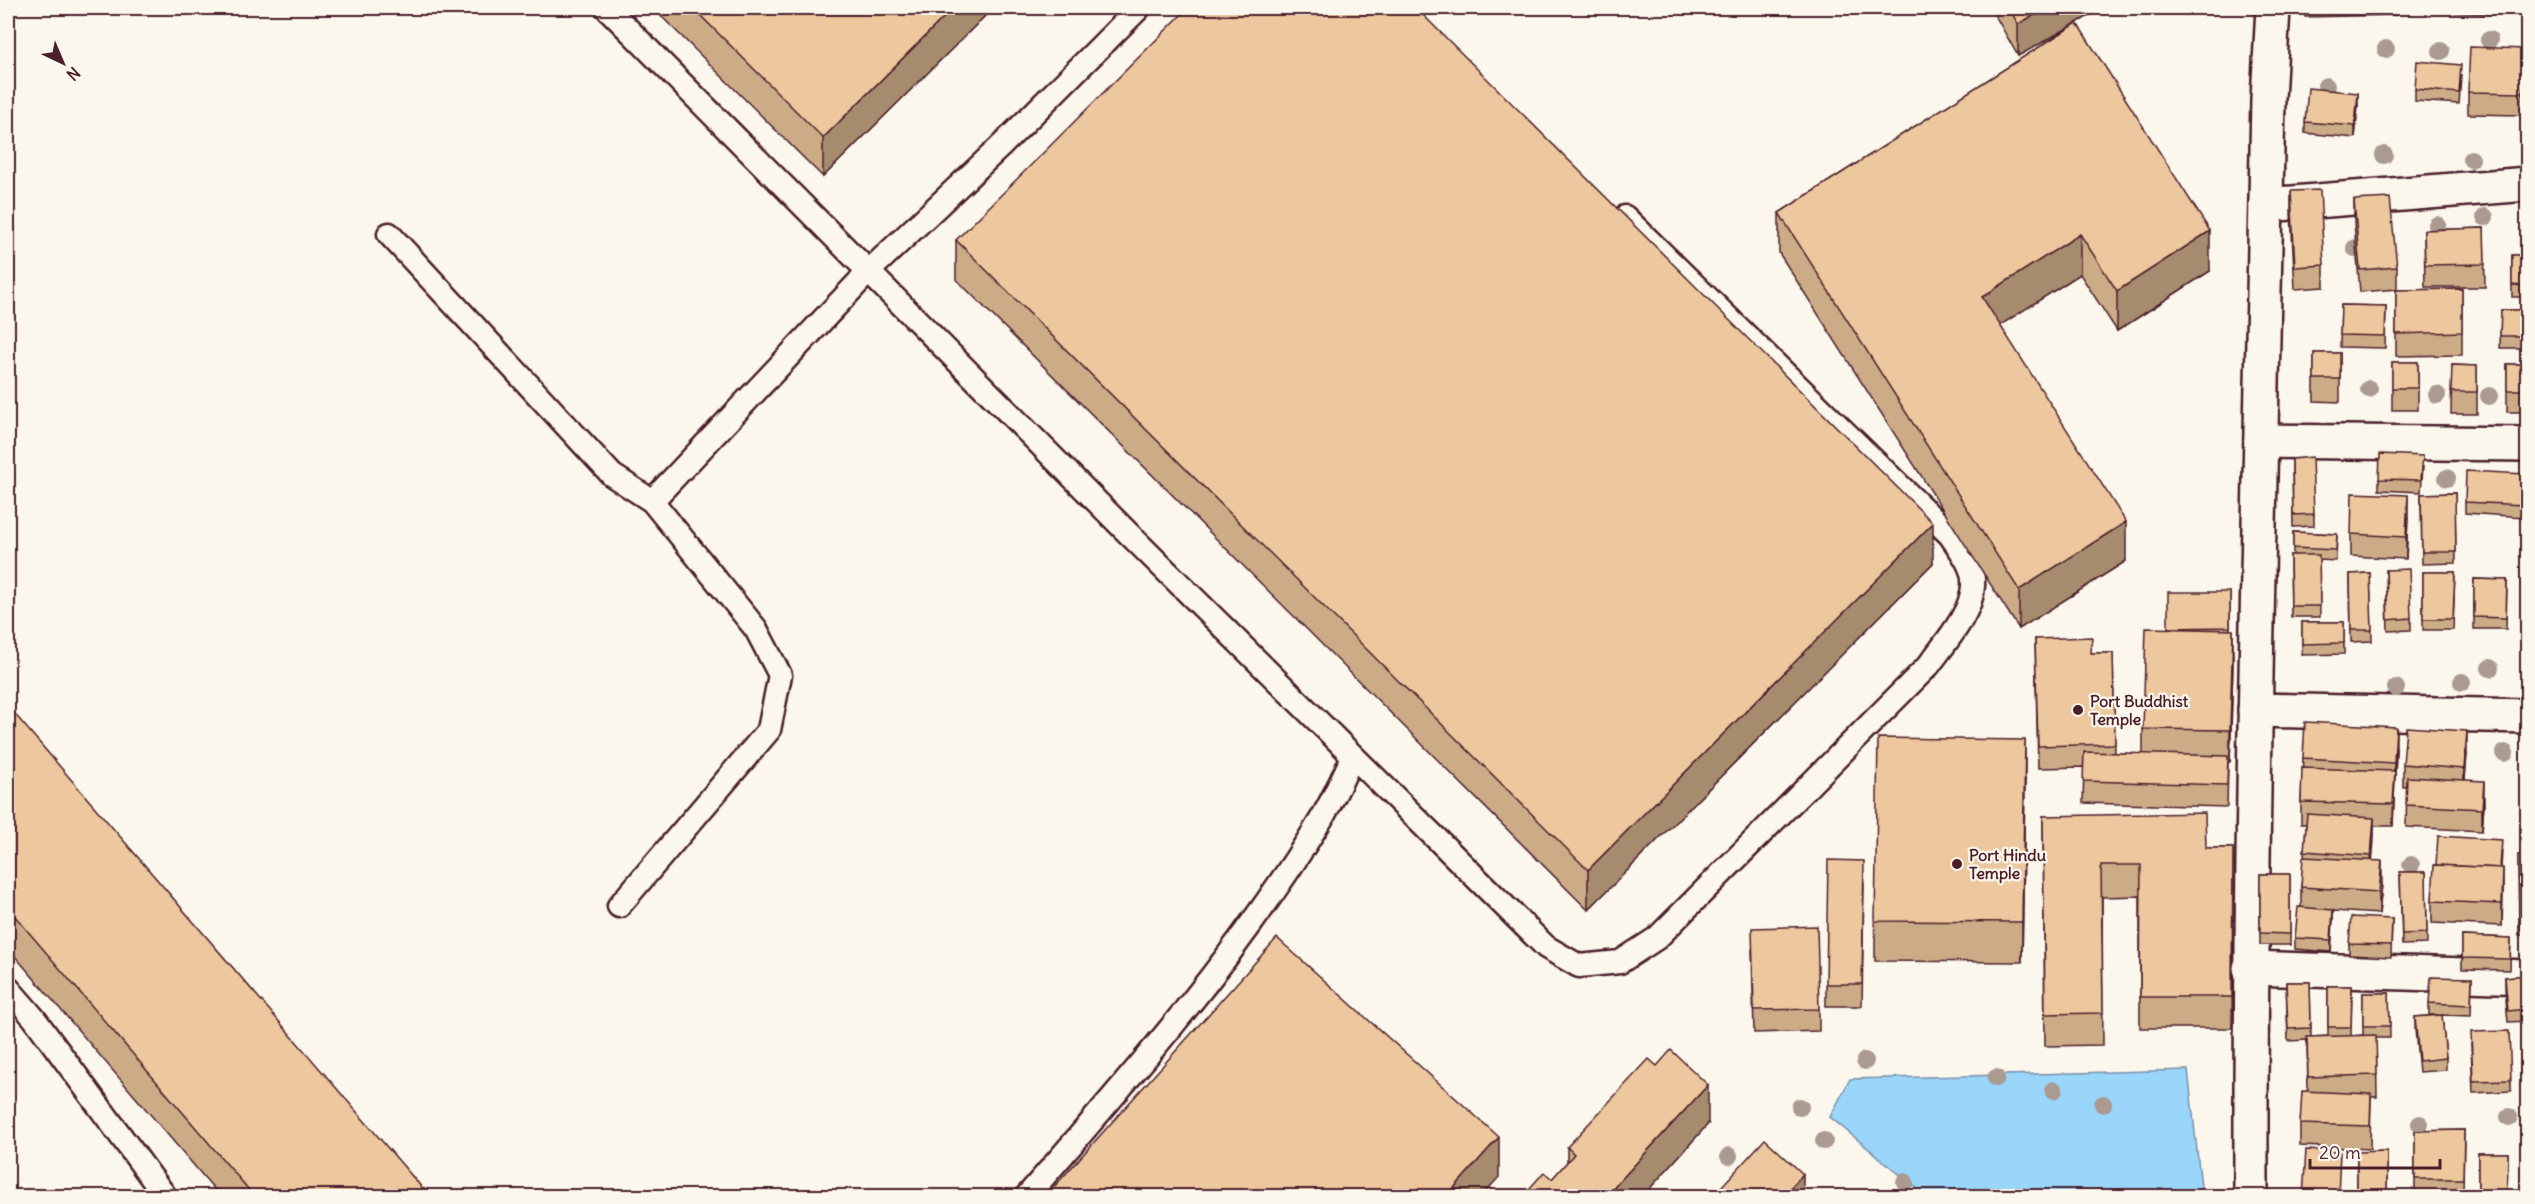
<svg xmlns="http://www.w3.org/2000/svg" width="2535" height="1204" viewBox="0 0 2535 1204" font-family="Delius,sans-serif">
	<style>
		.water { fill: #99d6fa; stroke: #798da7; stroke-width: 1.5 }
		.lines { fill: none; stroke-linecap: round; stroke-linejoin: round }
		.lane-casing { stroke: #4a1f2b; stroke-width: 27 }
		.street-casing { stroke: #4a1f2b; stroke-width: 38 }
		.lane { stroke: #fbf7ec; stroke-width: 22 }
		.street { stroke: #fbf7ec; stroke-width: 33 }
		.tree { fill: #aa9a90 }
		.wall { fill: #ccab87; stroke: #4a1f2b; stroke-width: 1.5 }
		.shaded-wall { fill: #a68b6e; stroke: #4a1f2b; stroke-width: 1.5 }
		.building { fill: #edc79d; stroke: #4a1f2b; stroke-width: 1.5 }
		.poi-dot { fill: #4a1f2b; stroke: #fbf7ec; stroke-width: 2 }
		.labels { text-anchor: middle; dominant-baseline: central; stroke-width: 4.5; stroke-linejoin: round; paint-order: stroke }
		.poi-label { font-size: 16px; font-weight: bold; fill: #4a1f2b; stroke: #fbf7ec; text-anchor: start }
	</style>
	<rect width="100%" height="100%" fill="#fbf7ec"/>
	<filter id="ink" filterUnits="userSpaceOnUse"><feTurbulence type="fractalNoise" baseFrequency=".0167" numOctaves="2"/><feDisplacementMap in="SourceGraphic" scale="12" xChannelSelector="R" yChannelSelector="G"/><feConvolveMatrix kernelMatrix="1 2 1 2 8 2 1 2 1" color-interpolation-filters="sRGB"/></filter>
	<g filter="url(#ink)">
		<polygon class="water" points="2188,1070 2202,1196 1926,1196 1830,1117 1850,1079"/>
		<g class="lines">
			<defs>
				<g id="lane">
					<path d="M 607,8 L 1127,532 L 1546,947 L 1579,966 L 1620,962 L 1657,938 L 1929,665 C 1944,644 1972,613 1973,586 C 1975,567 1960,550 1950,535 L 1625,217"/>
					<polyline points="389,234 612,475 652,501 756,629 780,675 769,730 619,906"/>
					<polyline points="652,501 869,271 1002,145 1139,8"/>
					<polyline points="8,988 34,1018 165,1196"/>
					<path d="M 1027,1196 C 1130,1078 1234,960 1317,826 C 1331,805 1341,780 1353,757"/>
				</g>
				<g id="street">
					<polyline points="2266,205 2528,184"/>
					<polyline points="2261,441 2528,444"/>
					<polyline points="2255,710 2528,716"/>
					<polyline points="2250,968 2528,977"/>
					<path d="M 2251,1196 C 2250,831 2261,465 2268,99 L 2273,8"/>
				</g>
			</defs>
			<use href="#lane" class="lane-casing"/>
			<use href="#street" class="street-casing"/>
			<use href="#lane" class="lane"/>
			<use href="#street" class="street"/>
		</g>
		<g class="tree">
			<circle cx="2489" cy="40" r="9"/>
			<circle cx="2386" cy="49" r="9"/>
			<circle cx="2441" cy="51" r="9"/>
			<circle cx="2326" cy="86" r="9"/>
			<circle cx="2384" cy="155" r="9"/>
			<circle cx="2471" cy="159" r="9"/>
			<circle cx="2485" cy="217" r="9"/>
			<circle cx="2437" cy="225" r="9"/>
			<circle cx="2355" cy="248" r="9"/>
			<circle cx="2369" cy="389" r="9"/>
			<circle cx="2437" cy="395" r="9"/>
			<circle cx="2489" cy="396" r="9"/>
			<circle cx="2447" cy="478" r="9"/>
			<circle cx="2490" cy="668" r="9"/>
			<circle cx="2462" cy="682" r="9"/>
			<circle cx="2396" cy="688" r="9"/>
			<circle cx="2505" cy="753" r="9"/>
			<circle cx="2411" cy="865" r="9"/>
			<circle cx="1865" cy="1061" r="9"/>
			<circle cx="1996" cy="1078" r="9"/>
			<circle cx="2054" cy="1090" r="9"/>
			<circle cx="2103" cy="1104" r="9"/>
			<circle cx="1800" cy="1107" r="9"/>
			<circle cx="2509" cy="1117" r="9"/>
			<circle cx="2420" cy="1124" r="9"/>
			<circle cx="1824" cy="1141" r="9"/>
			<circle cx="1729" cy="1156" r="9"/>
			<circle cx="1905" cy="1182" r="9"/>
		</g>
		<g class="wall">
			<polygon points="653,8 993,8 823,177"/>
			<polygon points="1991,8 2103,8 2018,56"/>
			<polygon points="2305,8 2397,8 2397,15 2305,17"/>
			<polygon points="2437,8 2528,8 2528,15 2437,12"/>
			<polygon points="2077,23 2210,271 2117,331 2080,274 2000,325 2126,561 2019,629 1779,253 1779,213"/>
			<polygon points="2525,71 2523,115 2468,114 2468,92"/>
			<polygon points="2461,76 2459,104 2415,101 2415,89"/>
			<polygon points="2358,105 2355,138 2305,133 2305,122"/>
			<polygon points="2291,191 2324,265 2324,287 2295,289 2291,213"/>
			<polygon points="2354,200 2397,267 2397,289 2360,292 2354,223"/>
			<polygon points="2484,228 2485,287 2425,287 2424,230"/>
			<polygon points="956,240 1933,563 1588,910 956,279"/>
			<rect x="2512" y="255" width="16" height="42"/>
			<polygon points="2462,289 2462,355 2396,356 2396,290"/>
			<polygon points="2341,305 2386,306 2385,348 2340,347"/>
			<polygon points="2501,310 2526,310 2526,348 2500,348"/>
			<polygon points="2314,353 2340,353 2340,402 2314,401"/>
			<rect x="2392" y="362" width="26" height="48"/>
			<rect x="2507" y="364" width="21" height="48"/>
			<polygon points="2452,365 2477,366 2477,414 2451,414"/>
			<polygon points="2292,459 2314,514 2314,526 2293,527"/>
			<polygon points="2423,467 2421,492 2379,490 2379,479"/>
			<polygon points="2526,486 2524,517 2465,513 2465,502"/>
			<polygon points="2455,493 2456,563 2422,564 2421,494"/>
			<polygon points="2408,517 2406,559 2351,556 2351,534"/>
			<polygon points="2293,532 2337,534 2336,561 2319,560 2320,617 2291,617 2290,555 2293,555"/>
			<polygon points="2386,570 2411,618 2411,630 2388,631"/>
			<polygon points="2423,572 2455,572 2453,630 2423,630"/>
			<polygon points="2370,573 2372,641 2351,642 2350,574"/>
			<polygon points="2474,579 2507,580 2506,629 2474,629"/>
			<polygon points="2230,592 2230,630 2233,662 2230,762 2228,762 2227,807 2083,803 2084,767 2038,768 2035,639 2092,653 2113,653 2115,753 2143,754 2143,729 2168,629"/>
			<polygon points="2302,622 2344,622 2344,654 2302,655"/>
			<polygon points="8,716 430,1197 221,1197 8,948"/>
			<polygon points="2396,749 2393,826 2374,826 2372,861 2382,884 2379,914 2333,911 2331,952 2295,949 2295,938 2301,907 2301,887 2304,857 2306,824 2301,824 2301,802 2303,758"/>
			<polygon points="2467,753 2465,780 2484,803 2482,831 2406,827 2407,787 2403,787 2403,764"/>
			<polygon points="2025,780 2022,962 1875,961 1875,921"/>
			<polygon points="2043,816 2206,848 2233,848 2232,1028 2140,1028 2140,896 2102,897 2103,1045 2045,1046"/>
			<polygon points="2502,851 2501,868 2503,890 2502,926 2432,923 2432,901 2436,865"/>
			<polygon points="2518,855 2528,855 2528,935 2519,935"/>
			<polygon points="2400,872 2426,872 2427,944 2402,945"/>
			<rect x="2260" y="874" width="30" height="71"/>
			<polygon points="1864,883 1862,1006 1826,1006 1826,984"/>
			<polygon points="2392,919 2391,957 2349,955 2349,944"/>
			<polygon points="2462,936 2511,938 2510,970 2462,969"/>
			<polygon points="1752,950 1819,1009 1819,1031 1754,1033"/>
			<polygon points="2528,975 2528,1021 2508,1022 2505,988 2505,977"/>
			<polygon points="2472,978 2471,1016 2442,1015 2446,1058 2446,1070 2419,1072 2415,1029 2415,1017 2439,1015 2429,1015 2429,1003"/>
			<polygon points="2286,982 2310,982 2311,1037 2328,1036 2328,986 2352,986 2351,1036 2363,1035 2363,993 2389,993 2390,1038 2376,1038 2377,1097 2371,1097 2370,1149 2300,1146 2300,1124 2308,1092 2307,1040 2288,1041"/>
			<polygon points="2471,1044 2511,1080 2511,1091 2473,1093"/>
			<polygon points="1708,1124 1642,1197 1522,1197 1552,1179 1567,1162 1567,1147"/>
			<polygon points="2464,1130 2463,1197 2415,1197 2415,1131"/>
			<polygon points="2387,1151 2387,1197 2357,1197 2357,1152"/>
			<polygon points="2478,1153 2508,1153 2507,1197 2478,1197"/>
		</g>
		<g class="shaded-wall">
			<polygon points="8,8 9,8 8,50"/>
			<polygon points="953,8 993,8 823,177 823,138"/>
			<polygon points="2047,8 2103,8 2018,56 2018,24"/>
			<polygon points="2525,49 2525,71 2523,115 2523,93"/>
			<polygon points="2358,93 2358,105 2355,138 2355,126"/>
			<polygon points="2210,231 2210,271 2117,331 2117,291"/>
			<polygon points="2080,234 2080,274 1982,337 1982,297"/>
			<polygon points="2408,495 2408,517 2406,559 2406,537"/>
			<polygon points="2126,522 2126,561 2019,629 2019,590"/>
			<polygon points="1933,523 1933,563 1588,910 1588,870"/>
			<polygon points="2233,630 2233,662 2230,762 2230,730"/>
			<polygon points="2396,727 2396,749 2393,826 2394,763"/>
			<polygon points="2467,731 2467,753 2464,791 2464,769"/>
			<polygon points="2025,740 2025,780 2022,962 2022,922"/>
			<polygon points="2484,781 2484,803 2482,831 2482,809"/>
			<polygon points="2374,818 2374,840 2371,878 2371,856"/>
			<polygon points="2382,861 2382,884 2379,914 2379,892"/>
			<polygon points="2503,868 2503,890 2502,926 2502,904"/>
			<polygon points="2333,910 2333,921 2331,952 2331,940"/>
			<polygon points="1708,1085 1708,1124 1642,1197 1605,1197"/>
			<polygon points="1499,1137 1499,1177 1481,1197 1446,1197"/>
			<polygon points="1803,1174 1803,1197 1791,1197 1791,1187"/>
		</g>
		<g class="building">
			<polygon points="693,8 953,8 823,138"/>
			<polygon points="1188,8 1416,8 1933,523 1588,870 956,240"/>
			<polygon points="2009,8 2047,8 2018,24"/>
			<polygon points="2077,23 2210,231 2117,291 2080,234 1982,297 2126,522 2019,590 1779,213"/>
			<polygon points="2470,47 2525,49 2523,93 2468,92"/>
			<polygon points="2417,61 2461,65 2459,93 2415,89"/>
			<polygon points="2308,88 2358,93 2355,126 2305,122"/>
			<polygon points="2320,190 2324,265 2295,267 2291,191"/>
			<polygon points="2390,198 2397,267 2360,270 2354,200"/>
			<polygon points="2484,228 2485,264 2425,265 2424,230"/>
			<polygon points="2512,255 2528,255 2528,286 2512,285"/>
			<polygon points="2462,289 2462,332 2396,334 2396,290"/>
			<polygon points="2341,305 2386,306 2385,336 2340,335"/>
			<polygon points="2501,310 2526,310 2526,336 2500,336"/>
			<rect x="2314" y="353" width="26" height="26"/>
			<rect x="2392" y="362" width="26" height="26"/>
			<rect x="2507" y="364" width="21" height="26"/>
			<polygon points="2452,365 2477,366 2477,392 2451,392"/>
			<polygon points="2380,454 2423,456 2421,480 2379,479"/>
			<polygon points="2312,457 2314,514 2293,515 2292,459"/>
			<polygon points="2466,471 2526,474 2524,505 2465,502"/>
			<polygon points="2352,493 2408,495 2406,537 2351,534"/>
			<polygon points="2455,493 2456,552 2422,552 2421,494"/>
			<polygon points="2293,532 2337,534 2336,550 2293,548"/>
			<polygon points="2290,555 2319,555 2320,606 2291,606"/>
			<polygon points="2409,569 2411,618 2388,620 2386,570"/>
			<polygon points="2423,572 2455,572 2453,619 2423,619"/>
			<polygon points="2370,573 2372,630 2351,630 2350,574"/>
			<polygon points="2474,579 2507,580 2506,618 2474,617"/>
			<polygon points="2168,592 2230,592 2230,627 2168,628"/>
			<polygon points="2302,622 2344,622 2344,643 2302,644"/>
			<polygon points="2146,628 2233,630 2230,730 2143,729"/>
			<polygon points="2092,637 2091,653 2113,653 2115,744 2038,746 2035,639"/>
			<polygon points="13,712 430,1197 255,1197 8,908 8,716"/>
			<polygon points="2305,722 2396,727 2394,763 2303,758"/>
			<polygon points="2406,727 2467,731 2464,769 2403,764"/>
			<polygon points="1878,738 2025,740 2022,922 1875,921"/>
			<polygon points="2084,752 2228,756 2227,785 2083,781"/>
			<polygon points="2302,768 2395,771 2393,804 2301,802"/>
			<polygon points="2407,777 2484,781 2482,809 2406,805"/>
			<polygon points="2205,813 2206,848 2233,848 2232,997 2140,997 2141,865 2101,865 2103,1013 2045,1014 2043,816"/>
			<polygon points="2307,814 2374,818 2371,856 2304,851"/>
			<polygon points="2438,836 2502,840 2500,868 2436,865"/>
			<polygon points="2518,855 2528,855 2528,913 2519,913"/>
			<polygon points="2303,857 2382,861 2379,892 2301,887"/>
			<polygon points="1828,860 1864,861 1862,984 1826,984"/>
			<polygon points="2434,865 2503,868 2502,904 2432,901"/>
			<polygon points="2400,872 2426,872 2427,933 2402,934"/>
			<polygon points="2260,874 2290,874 2290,934 2260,933"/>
			<polygon points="2298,907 2333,910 2331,940 2295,938"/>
			<polygon points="2351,917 2392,919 2391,945 2349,944"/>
			<polygon points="1817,926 1819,1009 1754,1010 1752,928"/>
			<polygon points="2462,936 2511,938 2510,959 2462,958"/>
			<polygon points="1277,938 1499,1137 1446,1197 1045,1197"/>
			<polygon points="2528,975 2528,1009 2508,1011 2505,977"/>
			<polygon points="2431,977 2472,978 2471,1005 2429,1003"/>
			<polygon points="2286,982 2310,982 2311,1028 2288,1029"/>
			<polygon points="2328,986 2352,986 2351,1027 2328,1027"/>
			<polygon points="2363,993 2389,993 2390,1026 2363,1026"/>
			<polygon points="2442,1015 2446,1058 2419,1061 2415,1017"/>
			<polygon points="2509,1031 2511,1080 2473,1081 2471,1032"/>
			<polygon points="2376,1035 2377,1075 2308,1077 2307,1037"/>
			<polygon points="1671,1050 1708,1085 1605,1197 1522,1197 1544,1172 1552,1179 1574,1154 1567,1147 1649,1059 1657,1066"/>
			<polygon points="2302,1091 2371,1094 2370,1126 2300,1124"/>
			<polygon points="2464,1130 2463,1179 2415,1179 2415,1131"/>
			<polygon points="1765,1139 1803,1174 1791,1187 1798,1194 1795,1197 1712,1197"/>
			<polygon points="2306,1150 2340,1152 2338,1197 2303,1197"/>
			<polygon points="2387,1151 2387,1192 2357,1191 2357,1152"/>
			<polygon points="2478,1153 2508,1153 2507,1195 2478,1196"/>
		</g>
	</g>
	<g class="poi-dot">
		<circle cx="2078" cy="710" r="6"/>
		<circle cx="1957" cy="864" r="6"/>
	</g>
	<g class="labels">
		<g class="poi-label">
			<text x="2090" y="701">Port Buddhist<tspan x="2090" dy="18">Temple</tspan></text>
			<text x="1969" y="855">Port Hindu<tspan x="1969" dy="18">Temple</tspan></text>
		</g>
	</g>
	<rect width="2535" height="1204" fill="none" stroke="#fbf7ec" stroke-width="30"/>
	<rect x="15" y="15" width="2505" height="1174" fill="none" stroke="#4a1f2b" stroke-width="2" filter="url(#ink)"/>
	<g transform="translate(63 63) rotate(136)" stroke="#fbf7ec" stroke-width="4.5" paint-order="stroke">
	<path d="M0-4.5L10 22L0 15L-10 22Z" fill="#4a1f2b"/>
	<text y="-9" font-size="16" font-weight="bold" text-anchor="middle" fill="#4a1f2b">N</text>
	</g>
	<path d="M2310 1159v9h130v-9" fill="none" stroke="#4a1f2b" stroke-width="3"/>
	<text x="2319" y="1159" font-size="18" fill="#4a1f2b" stroke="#fbf7ec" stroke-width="4.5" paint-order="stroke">20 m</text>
</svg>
